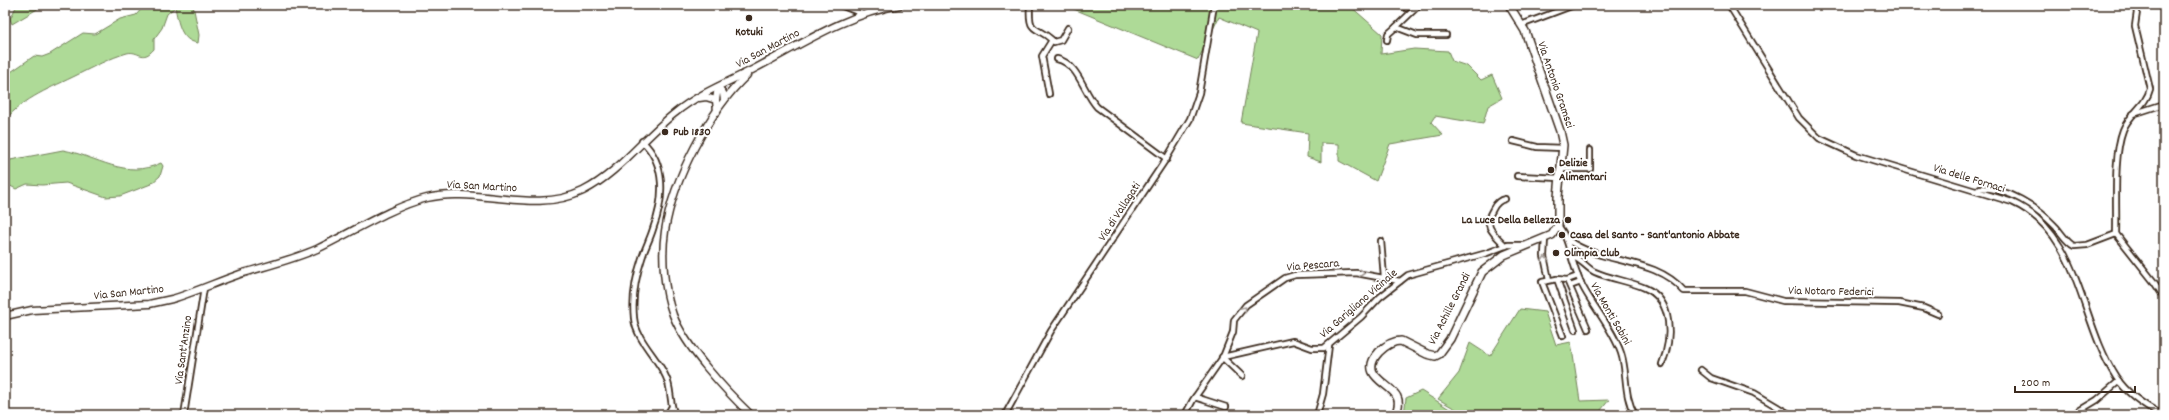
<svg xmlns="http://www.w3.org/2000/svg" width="2169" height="420" viewBox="0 0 2169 420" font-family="Dekko,sans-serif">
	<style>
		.green { fill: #aeda97; stroke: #74825a }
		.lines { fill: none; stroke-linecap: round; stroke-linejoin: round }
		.minor-casing { stroke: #3b2a1e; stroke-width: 8 }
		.tertiary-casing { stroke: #3b2a1e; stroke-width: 9 }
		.secondary-casing { stroke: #3b2a1e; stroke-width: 10 }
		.minor { stroke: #fff; stroke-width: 4.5 }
		.tertiary { stroke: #fff; stroke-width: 6 }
		.secondary { stroke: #fff; stroke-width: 7 }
		.oneway { stroke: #a79f9a }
		.poi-dot { fill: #3b2a1e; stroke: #fff; stroke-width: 1.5 }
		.labels { text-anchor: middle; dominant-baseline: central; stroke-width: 4; stroke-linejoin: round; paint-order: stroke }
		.poi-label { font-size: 12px; font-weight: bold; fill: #3b2a1e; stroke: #fff; text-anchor: start }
		.street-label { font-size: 12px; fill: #3b2a1e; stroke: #fff }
	</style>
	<rect width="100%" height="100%" fill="#fff"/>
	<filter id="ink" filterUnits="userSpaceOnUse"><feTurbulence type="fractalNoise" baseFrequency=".025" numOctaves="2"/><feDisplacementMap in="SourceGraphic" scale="8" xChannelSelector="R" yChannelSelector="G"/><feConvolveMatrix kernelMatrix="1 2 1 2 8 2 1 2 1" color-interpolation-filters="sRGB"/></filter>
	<g filter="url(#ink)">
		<g class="green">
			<polygon points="17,5 44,5 12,24 10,19"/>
			<path d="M 145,5 L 193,5 L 199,35 L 198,43 C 180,41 178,21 175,7 L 167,14 L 162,28 L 154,39 L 154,49 C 142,63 139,50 127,53 C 110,58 93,67 77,75 C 51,88 25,97 5,120 L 5,76 L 34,56 L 42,57 L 50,54 L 83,33 L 95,34 L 120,19 L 136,15 Z"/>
			<polygon points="1064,5 1349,5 1382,34 1381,54 1414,49 1448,51 1452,61 1467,66 1481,80 1492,75 1502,98 1488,106 1483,124 1435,116 1431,122 1443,135 1390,144 1376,181 1339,161 1339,144 1321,143 1321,162 1307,157 1308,133 1241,123 1257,33 1219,17 1198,60"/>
			<path d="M 63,150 C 97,156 125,180 161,163 L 163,166 L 160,176 L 151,184 L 120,196 L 106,197 L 66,183 L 42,185 L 27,184 L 16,189 L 5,183 L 5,161 Z"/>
			<polygon points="1520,309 1545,312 1556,345 1571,342 1580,401 1609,400 1597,415 1466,415 1438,399 1459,373 1470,343 1490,356"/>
			<polygon points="1421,391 1459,415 1404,415 1406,398"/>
		</g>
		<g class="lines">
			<defs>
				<g id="minor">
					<polyline points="840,5 863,14"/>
					<path d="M 1030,5 C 1028,35 1036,25 1052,40 L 1042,56 L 1049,94"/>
					<polyline points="1402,5 1406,8"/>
					<polyline points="1419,5 1396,27 1417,35 1446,35"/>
					<path d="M 1729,5 L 1799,118 L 1819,138 L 1856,155 L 2012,202 C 2081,233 2079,320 2116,377 C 2127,394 2145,406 2163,415"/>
					<polyline points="1521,25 1574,5"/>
					<polyline points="1387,40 1388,34 1396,27"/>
					<polyline points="1054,42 1061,40 1068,28"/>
					<path d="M 1057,59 C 1079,64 1083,92 1097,107 L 1167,159"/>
					<polyline points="2133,114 2164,104"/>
					<path d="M 642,141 C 667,164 664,200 653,229 C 650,239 645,248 642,258 C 636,276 632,299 634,318 C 636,340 658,358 666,377 C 672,389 669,403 675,415"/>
					<polyline points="1513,141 1537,147 1563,148"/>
					<polyline points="1561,169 1590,169 1590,150"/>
					<polyline points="1517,176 1560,178"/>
					<path d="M 1977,191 L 1980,188 C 2008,188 2036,206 2055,226 C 2061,232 2066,242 2074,246 L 2087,245 L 2116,234 C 2117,205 2113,156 2123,130 C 2129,114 2146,106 2150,89 L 2135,26 L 2138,5"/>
					<path d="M 1505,199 C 1499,200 1496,203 1493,209 C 1482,226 1494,234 1506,246"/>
					<path d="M 1558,225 C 1568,238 1569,250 1574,265 C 1583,298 1610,321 1621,353 C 1628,374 1623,395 1635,415"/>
					<polyline points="2116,234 2154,282 2164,297"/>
					<polyline points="1545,238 1544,256 1549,280"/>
					<path d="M 1568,240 C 1602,265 1654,256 1684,291 L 1745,291 L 1783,301 L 1899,303 L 1924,308 L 1938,314"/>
					<polyline points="1381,241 1384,277"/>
					<path d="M 1572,257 C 1582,259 1586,268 1595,272 C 1611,279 1629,281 1645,288 C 1674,300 1672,340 1662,364"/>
					<polyline points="1557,279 1567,280 1588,329"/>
					<polyline points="1567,280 1578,276"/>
					<polyline points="1570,286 1581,282"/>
					<polyline points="1563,336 1542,282 1557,279 1575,330"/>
					<polyline points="1222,357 1242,376"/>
					<polyline points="1223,357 1233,332 1234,320 1246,305 1285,278 1295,275 1356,273 1400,281"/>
					<polyline points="1701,370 1711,378 1754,393 1791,415"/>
					<polyline points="1195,397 1226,407"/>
					<polyline points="184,415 204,288"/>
					<polyline points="667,415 671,408"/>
					<polyline points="1005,415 1051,331 1168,156 1190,119 1199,93 1214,5"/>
					<polyline points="1185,415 1193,400 1223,357 1293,341 1312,348 1324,348 1361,317 1380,297 1408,275 1487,253 1508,245 1524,245"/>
					<polyline points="1317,415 1323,394 1329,345"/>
					<polyline points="2072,415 2097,400 2119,381"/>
				</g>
				<g id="tertiary">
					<path d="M 747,75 C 709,111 673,179 665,231 C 661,257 664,290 673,315 C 686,348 725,390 751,415"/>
					<polyline points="699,98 706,97 716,100 717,112"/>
					<polyline points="716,100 718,87 723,93 724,100"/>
					<path d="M 5,316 L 32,310 L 149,304 L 172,299 C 195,292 217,282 240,274 C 266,266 292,260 317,249 C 351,233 391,207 427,198 C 477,186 534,215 583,191 C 619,173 643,138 675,113 C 698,94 726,83 752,70 C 800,45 846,14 900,5"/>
				</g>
				<path id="secondary" d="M 1395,415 C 1398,409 1400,403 1397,397 C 1391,383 1357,376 1379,352 C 1385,346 1393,341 1401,341 L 1427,354 L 1435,356 L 1439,354 L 1450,339 L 1482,272 L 1504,255 L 1552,235 L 1558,225 L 1558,197 L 1563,145 L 1560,131 L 1525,31 L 1509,5"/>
			</defs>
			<use href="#minor" class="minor-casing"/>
			<use href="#tertiary" class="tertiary-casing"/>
			<use href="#secondary" class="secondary-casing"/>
			<use href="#minor" class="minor"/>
			<use href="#tertiary" class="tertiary"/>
			<use href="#secondary" class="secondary"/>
		</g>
		<defs><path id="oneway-chevron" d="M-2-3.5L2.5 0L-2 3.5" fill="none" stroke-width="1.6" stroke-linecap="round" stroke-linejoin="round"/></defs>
		<g class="oneway">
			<use href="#oneway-chevron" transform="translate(1545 259) rotate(-97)"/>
			<use href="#oneway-chevron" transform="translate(1362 273) rotate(5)"/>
			<use href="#oneway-chevron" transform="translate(1244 309) rotate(-50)"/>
		</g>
	</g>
	<g class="poi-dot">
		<circle cx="749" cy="18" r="4"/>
		<circle cx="665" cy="132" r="4"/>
		<circle cx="1551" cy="170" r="4"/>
		<circle cx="1568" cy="220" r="4"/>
		<circle cx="1562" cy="235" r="4"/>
		<circle cx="1556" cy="253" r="4"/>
	</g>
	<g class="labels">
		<g class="poi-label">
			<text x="749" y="32" text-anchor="middle">Kotuki</text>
			<text x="673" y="132">Pub 1830</text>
			<text x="1559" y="163">Delizie<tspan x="1559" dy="14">Alimentari</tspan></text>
			<text x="1560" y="220" text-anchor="end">La Luce Della Bellezza</text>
			<text x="1570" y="235">Casa del Santo - Sant'antonio Abbate</text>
			<text x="1564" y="253">Olimpia Club</text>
		</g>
		<g class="street-label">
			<text transform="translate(768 49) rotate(-28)">Via San Martino</text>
			<text transform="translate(1555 85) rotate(71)">Via Antonio Gramsci</text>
			<text transform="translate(1969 179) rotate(17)">Via delle Fornaci</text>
			<text transform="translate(482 187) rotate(3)">Via San Martino</text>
			<text transform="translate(1120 212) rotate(-57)">Via di Vallagati</text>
			<text transform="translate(1313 266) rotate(-5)">Via Pescara</text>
			<text transform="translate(1831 292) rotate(1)">Via Notaro Federici</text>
			<text transform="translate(129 293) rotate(-6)">Via San Martino</text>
			<text transform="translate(1359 304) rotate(-41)">Via Garigliano Vicinale</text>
			<text transform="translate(1450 309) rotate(-63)">Via Achille Grandi</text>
			<text transform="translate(1610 314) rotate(60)">Via Monti Sabini</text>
			<text transform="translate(184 350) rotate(-82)">Via Sant'Anzino</text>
		</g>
	</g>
	<rect width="2169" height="420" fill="none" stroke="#fff" stroke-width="20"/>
	<rect x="10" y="10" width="2149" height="400" fill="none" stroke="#3b2a1e" stroke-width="1.5" filter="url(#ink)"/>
	<path d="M2015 386v6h120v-6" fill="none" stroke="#3b2a1e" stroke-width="2"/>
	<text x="2021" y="386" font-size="12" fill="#3b2a1e" stroke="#ffffff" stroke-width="3" paint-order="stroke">200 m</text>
</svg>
